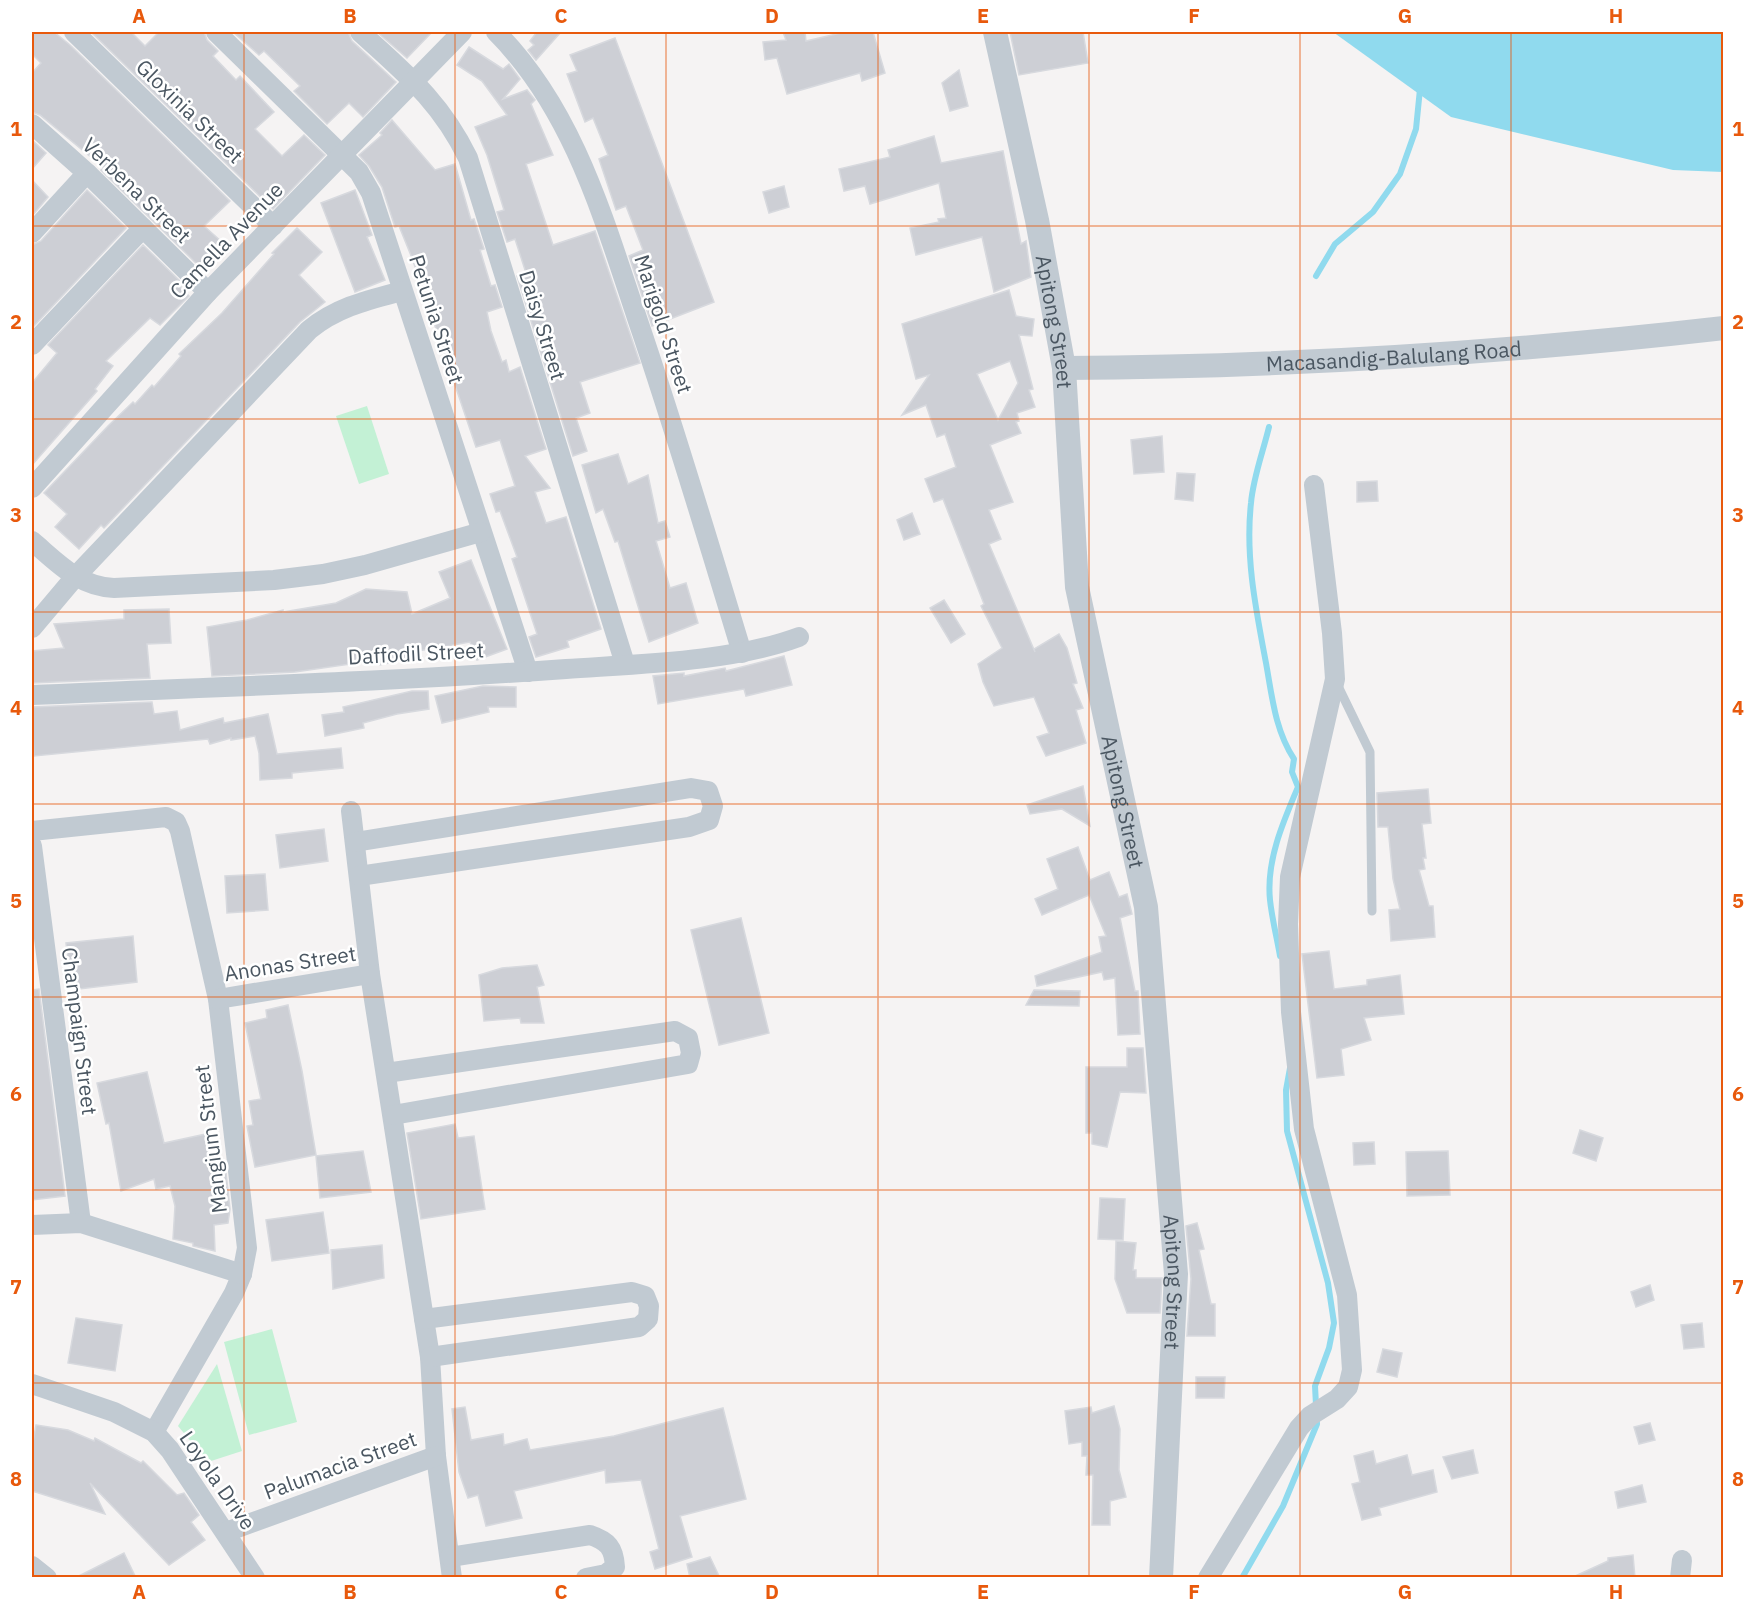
<svg xmlns="http://www.w3.org/2000/svg" width="1755" height="1609" viewBox="0 0 1755 1609" font-family="'IBM Plex Sans',sans-serif">
	<style>
		.green { fill: #c3f1d5 }
		.water { fill: #90daee }
		.lines { fill: none; stroke-linecap: round; stroke-linejoin: round }
		.stream { stroke: #90daee; stroke-width: 6 }
		.building { fill: #cdcfd5; stroke: #d7d9de; stroke-width: 1.5; fill-rule: evenodd }
		.service { stroke: #c1cad2; stroke-width: 9 }
		.minor { stroke: #c1cad2; stroke-width: 20 }
		.tertiary { stroke: #c1cad2; stroke-width: 24 }
		.grid { fill: none; stroke: #e8590c; stroke-width: 1.5; stroke-opacity: 0.55 }
		.labels { text-anchor: middle; dominant-baseline: central; stroke-width: 5; stroke-linejoin: round; paint-order: stroke }
		.street-label { font-size: 21px; fill: #4a5661; stroke: #fff }
		.neatline { fill: none; stroke: #e8590c; stroke-width: 2 }
		.grid-label { font-size: 20px; text-anchor: middle; font-weight: bold; fill: #e8590c }
	</style>
	<rect width="100%" height="100%" fill="#f5f3f3"/>
	<g class="green">
		<polygon points="367,406 389,474 359,484 336,416"/>
		<polygon points="272,1329 297,1422 249,1435 224,1342"/>
		<polygon points="217,1364 242,1451 208,1462 178,1426"/>
	</g>
	<polygon class="water" points="1333,32 1723,32 1723,172 1673,170 1451,117"/>
	<g class="lines">
		<g class="stream">
			<polyline points="1316,276 1335,244 1373,212 1400,174 1416,129 1420,89"/>
			<path d="M 1269,427 C 1263,452 1253,478 1251,503 C 1245,557 1256,610 1266,663 C 1272,696 1275,730 1294,759 L 1292,772 L 1298,787 C 1283,822 1266,861 1270,900 C 1272,919 1277,938 1280,956"/>
			<polyline points="1242,1578 1283,1506 1317,1424 1315,1386 1329,1348 1334,1323 1328,1283 1287,1131 1286,1090 1290,1068"/>
		</g>
	</g>
	<g class="building">
		<polygon points="32,32 54,32 70,45 230,201 204,226 223,243 200,267 101,170 104,168 40,115 32,112 32,73 41,63 32,54"/>
		<polygon points="91,32 131,32 145,46 159,32 204,32 207,40 218,51 213,56 236,80 240,76 274,112 255,129 282,156 304,135 325,155 273,209"/>
		<polygon points="233,32 348,32 352,41 396,82 363,117 349,103 327,124 294,91 300,86 264,51 259,55"/>
		<polygon points="377,32 432,32 407,58"/>
		<polygon points="537,32 561,32 536,60 528,50 534,45 530,41"/>
		<polygon points="783,32 805,32 806,41 845,32 873,32 885,73 862,81 860,73 787,94 777,58 765,60 763,42 786,40"/>
		<polygon points="1010,32 1083,32 1088,63 1019,75"/>
		<polygon points="615,38 714,302 652,326 629,256 643,250 626,206 616,210 599,159 608,155 593,118 585,122 567,74 577,71 570,55"/>
		<polygon points="469,47 503,69 509,64 520,79 503,99 527,90 535,100 531,104 553,155 526,164 553,245 595,231 640,363 580,382 590,413 576,418 587,451 573,456 517,276 526,273 515,239 507,242 497,212 504,210 487,155 475,127 507,115 482,81 457,65"/>
		<polygon points="959,70 968,106 950,111 942,83"/>
		<polygon points="392,120 435,170 455,164 471,220 474,219 484,249 480,250 491,286 495,285 502,307 487,312 491,331 502,362 506,360 509,372 520,367 546,449 525,456 550,488 535,492 546,523 566,517 601,629 567,641 569,647 536,657 529,637 537,634 512,559 517,557 500,511 496,512 490,494 515,486 500,440 476,447 412,258 399,226 395,227 382,187 369,166 359,155 382,135 380,133"/>
		<polygon points="934,136 941,163 1003,151 1021,244 1026,241 1031,277 994,292 982,237 916,255 910,228 939,222 938,219 946,218 939,183 870,204 865,186 844,191 839,169 890,157 888,150"/>
		<polygon points="32,140 46,153 32,169"/>
		<polygon points="32,180 48,197 32,216"/>
		<polygon points="784,186 789,207 769,213 763,192"/>
		<polygon points="87,190 126,228 32,328 32,245 41,241"/>
		<polygon points="355,190 372,235 367,237 385,280 355,292 321,203"/>
		<polygon points="297,228 322,252 299,275 325,302 300,322 104,528 101,525 79,549 55,527 67,514 44,493 108,426 133,402 135,404 152,385 154,387 181,356 179,354 222,313 274,254 272,253"/>
		<polygon points="143,245 183,284 180,287 189,296 160,325 150,318 106,361 113,366 95,389 97,391 32,465 32,383 57,353 48,345"/>
		<path d="M 1009,290 L 1016,316 L 1034,319 L 1032,336 L 1019,335 L 1033,389 L 1029,390 L 1035,407 L 1017,413 L 1019,421 L 1016,422 L 1021,433 L 990,445 L 1013,502 L 989,510 L 1001,539 L 989,544 L 1035,652 L 1034,649 L 1059,634 L 1067,648 L 1077,683 L 1073,684 L 1083,708 L 1076,710 L 1086,743 L 1046,756 L 1037,737 L 1049,733 L 1034,697 L 994,706 L 983,682 L 978,664 L 1002,648 L 981,606 L 984,604 L 943,499 L 934,502 L 925,479 L 956,467 L 945,434 L 937,437 L 926,405 L 902,415 L 929,375 L 916,379 L 902,324 ZM 1010,361 L 1018,383 L 998,420 L 977,374 Z"/>
		<polygon points="1162,436 1164,472 1134,474 1131,440"/>
		<polygon points="618,454 628,484 648,475 658,523 665,521 670,537 656,541 670,588 686,583 698,623 649,642 618,541 615,542 603,509 596,513 582,465"/>
		<polygon points="1177,473 1195,474 1193,501 1175,499"/>
		<polygon points="1377,481 1378,501 1357,502 1357,482"/>
		<polygon points="912,513 920,534 904,540 897,520"/>
		<polygon points="471,560 507,649 477,660 470,642 412,652 413,658 380,665 378,660 295,672 212,676 207,627 247,620 283,610 283,612 336,603 366,589 407,592 412,614 450,598 439,572"/>
		<polygon points="944,600 965,634 951,643 930,608"/>
		<polygon points="169,609 171,643 147,644 150,678 32,683 32,651 64,648 54,624 124,619 124,610"/>
		<polygon points="784,656 792,685 746,696 744,689 658,704 653,676 684,673 684,676 725,668 726,671"/>
		<polygon points="483,686 516,687 516,707 488,707 489,712 442,723 435,696"/>
		<polygon points="412,691 428,691 429,709 397,714 363,723 364,728 325,736 322,715 344,712 343,707"/>
		<polygon points="152,702 154,714 177,711 180,730 223,718 224,723 268,714 277,754 341,748 343,768 292,773 292,778 260,780 259,753 255,736 231,740 231,738 210,744 208,739 34,756 32,707"/>
		<polygon points="1083,786 1090,826 1062,809 1030,814 1027,805"/>
		<polygon points="1428,789 1431,823 1422,824 1426,858 1423,858 1425,869 1419,870 1429,906 1433,906 1435,937 1391,941 1389,910 1400,909 1393,879 1388,827 1378,827 1377,793"/>
		<polygon points="324,829 328,861 280,868 276,835"/>
		<polygon points="1078,847 1090,880 1109,872 1119,897 1127,894 1132,914 1120,918 1135,991 1138,991 1140,1034 1118,1035 1115,978 1104,980 1102,972 1037,986 1035,976 1102,952 1099,937 1106,936 1089,895 1042,915 1035,899 1058,889 1047,859"/>
		<polygon points="265,874 268,910 227,913 225,876"/>
		<polygon points="741,918 769,1033 719,1045 691,930"/>
		<polygon points="133,936 137,982 71,990 66,943"/>
		<polygon points="1329,951 1334,989 1367,985 1367,980 1400,975 1404,1014 1364,1018 1371,1040 1341,1049 1344,1075 1317,1078 1302,954"/>
		<polygon points="537,965 544,985 537,987 544,1023 521,1023 520,1018 484,1021 479,975 502,968"/>
		<polygon points="39,989 65,1196 32,1200 32,990"/>
		<polygon points="1034,990 1080,991 1079,1006 1026,1005"/>
		<polygon points="288,1005 302,1071 316,1155 255,1167 247,1126 253,1125 249,1101 261,1099 245,1023 267,1018 266,1010"/>
		<polygon points="1127,1048 1143,1048 1146,1093 1120,1092 1107,1147 1092,1144 1092,1133 1086,1133 1086,1067 1127,1067"/>
		<polygon points="147,1072 164,1143 206,1134 214,1176 226,1173 230,1209 228,1223 214,1225 215,1251 193,1246 193,1243 173,1239 175,1206 170,1186 156,1189 154,1179 121,1191 109,1123 106,1124 97,1083"/>
		<polygon points="455,1124 458,1138 474,1136 485,1209 421,1219 407,1133"/>
		<polygon points="1580,1130 1603,1138 1596,1161 1573,1153"/>
		<polygon points="1374,1142 1375,1164 1354,1165 1353,1143"/>
		<polygon points="363,1151 371,1192 320,1198 316,1156"/>
		<polygon points="1448,1151 1450,1195 1407,1196 1406,1152"/>
		<polygon points="1100,1198 1125,1199 1123,1240 1098,1239"/>
		<polygon points="323,1212 329,1253 272,1261 266,1220"/>
		<polygon points="1197,1223 1204,1249 1199,1250 1211,1304 1215,1304 1215,1336 1187,1336 1191,1279 1186,1226"/>
		<polygon points="1116,1241 1136,1243 1133,1270 1136,1270 1136,1278 1162,1278 1160,1313 1127,1313 1115,1279"/>
		<polygon points="382,1245 384,1278 333,1289 331,1250"/>
		<polygon points="1650,1285 1654,1300 1636,1307 1631,1292"/>
		<polygon points="76,1318 122,1325 115,1371 68,1363"/>
		<polygon points="1702,1323 1704,1347 1684,1349 1681,1325"/>
		<polygon points="1383,1349 1402,1353 1397,1377 1377,1372"/>
		<polygon points="1196,1377 1225,1377 1224,1398 1196,1398"/>
		<polygon points="1114,1406 1120,1429 1119,1470 1126,1497 1110,1501 1110,1525 1092,1525 1093,1475 1086,1475 1087,1456 1082,1456 1082,1442 1069,1444 1065,1411 1091,1407 1092,1413"/>
		<polygon points="465,1407 471,1440 503,1434 504,1445 527,1439 530,1450 614,1436 723,1408 746,1499 680,1516 692,1557 655,1569 650,1552 659,1549 641,1480 606,1483 605,1470 514,1491 522,1518 486,1526 478,1495 468,1498 459,1472 452,1409"/>
		<polygon points="1650,1423 1655,1440 1639,1444 1634,1427"/>
		<polygon points="36,1425 68,1430 94,1441 95,1438 141,1463 143,1461 177,1495 184,1493 199,1515 191,1522 205,1540 169,1565 90,1483 105,1514 32,1491 32,1448"/>
		<polygon points="1473,1450 1478,1473 1452,1479 1443,1457"/>
		<polygon points="1373,1451 1376,1464 1407,1455 1412,1475 1433,1470 1437,1492 1379,1508 1381,1515 1362,1520 1352,1484 1360,1482 1354,1456"/>
		<polygon points="1642,1485 1646,1502 1618,1508 1615,1492"/>
		<polygon points="124,1553 136,1578 75,1578"/>
		<polygon points="1633,1555 1635,1578 1571,1578 1608,1561 1608,1558"/>
		<polygon points="710,1557 720,1578 690,1578 687,1564"/>
	</g>
	<g class="lines">
		<polyline class="service" points="1337,684 1370,752 1372,911"/>
		<g class="minor">
			<polyline points="74,32 273,226"/>
			<polyline points="216,32 359,172 371,193 528,672"/>
			<path d="M 360,32 C 406,74 440,101 468,158 L 625,664"/>
			<path d="M 496,32 C 573,109 603,217 637,318 C 675,429 708,541 742,653"/>
			<polyline points="32,124 87,173 208,292"/>
			<polyline points="32,233 87,173"/>
			<polyline points="32,345 143,228"/>
			<polyline points="32,488 208,292 462,32"/>
			<path d="M 32,541 C 57,562 79,587 114,588 L 274,580 L 323,574 L 365,565 L 481,532"/>
			<path d="M 32,628 L 75,577 L 309,330 C 337,307 368,300 402,291"/>
			<path d="M 32,695 C 210,687 388,682 566,669 C 638,664 732,662 799,637"/>
			<polyline points="351,811 370,974 430,1357 436,1456 452,1578"/>
			<polyline points="32,831 166,817 176,822 180,831 218,999 247,1248 242,1274 234,1293 154,1432"/>
			<polyline points="355,842 691,788 708,791 713,806 709,820 689,827 359,876"/>
			<polyline points="32,846 81,1223"/>
			<polyline points="218,999 370,974"/>
			<polyline points="386,1073 675,1031 688,1038 691,1053 688,1064 393,1115"/>
			<polyline points="32,1225 81,1223 242,1274"/>
			<polyline points="424,1319 632,1292 645,1296 649,1306 648,1319 639,1327 430,1357"/>
			<polyline points="32,1384 114,1412 154,1432 170,1450 255,1578"/>
			<polyline points="226,1532 436,1456"/>
			<path d="M 450,1557 L 590,1535 C 608,1541 614,1548 615,1567 L 606,1574 L 586,1578"/>
			<polyline points="32,1566 47,1578"/>
			<polyline points="1208,1578 1299,1428 1310,1416 1337,1399 1348,1387 1352,1370 1347,1295 1304,1129 1291,1012 1288,924 1290,877 1335,679 1332,633 1314,485"/>
			<polyline points="1680,1578 1682,1560"/>
		</g>
		<g class="tertiary">
			<path id="s1" d="M 995,32 L 1037,220 L 1064,368 L 1077,587 L 1146,907 L 1176,1274 L 1161,1578"/>
			<path id="s2" d="M 1064,368 C 1284,367 1505,353 1724,328"/>
		</g>
	</g>
	<path class="grid" d="M 244,32 L 244,1578M 455,32 L 455,1578M 666,32 L 666,1578M 878,32 L 878,1578M 1089,32 L 1089,1578M 1300,32 L 1300,1578M 1511,32 L 1511,1578M 32,226 L 1724,226M 32,419 L 1724,419M 32,612 L 1724,612M 32,804 L 1724,804M 32,997 L 1724,997M 32,1190 L 1724,1190M 32,1383 L 1724,1383"/>
	<g class="labels">
		<g class="street-label">
			<text transform="translate(190 111) rotate(44)">Gloxinia Street</text>
			<text transform="translate(137 190) rotate(44)">Verbena Street</text>
			<text transform="translate(226 240) rotate(-46)">Camella Avenue</text>
			<text transform="translate(437 319) rotate(72)">Petunia Street</text>
			<text stroke="none"><textPath href="#s1" startOffset="296">Apitong Street</textPath></text>
			<text transform="translate(664 324) rotate(72)">Marigold Street</text>
			<text transform="translate(543 325) rotate(73)">Daisy Street</text>
			<text stroke="none"><textPath href="#s2" startOffset="330">Macasandig-Balulang Road</textPath></text>
			<text transform="translate(416 653) rotate(-3)">Daffodil Street</text>
			<text stroke="none"><textPath href="#s1" startOffset="782">Apitong Street</textPath></text>
			<text transform="translate(290 963) rotate(-9)">Anonas Street</text>
			<text transform="translate(80 1031) rotate(83)">Champaign Street</text>
			<text transform="translate(210 1139) rotate(-97)">Mangium Street</text>
			<text stroke="none"><textPath href="#s1" startOffset="1266">Apitong Street</textPath></text>
			<text transform="translate(340 1465) rotate(-20)">Palumacia Street</text>
			<text transform="translate(218 1480) rotate(55)">Loyola Drive</text>
		</g>
	</g>
	<rect width="1755" height="1609" fill="none" stroke="#ffffff" stroke-width="66"/>
	<rect x="33" y="33" width="1689" height="1543" class="neatline"/>
	<g class="grid-label">
		<text x="139" y="23">A</text>
		<text x="350" y="23">B</text>
		<text x="561" y="23">C</text>
		<text x="772" y="23">D</text>
		<text x="983" y="23">E</text>
		<text x="1194" y="23">F</text>
		<text x="1405" y="23">G</text>
		<text x="1616" y="23">H</text>
		<text x="16" y="136">1</text>
		<text x="1738" y="136">1</text>
		<text x="16" y="329">2</text>
		<text x="1738" y="329">2</text>
		<text x="16" y="522">3</text>
		<text x="1738" y="522">3</text>
		<text x="16" y="715">4</text>
		<text x="1738" y="715">4</text>
		<text x="16" y="908">5</text>
		<text x="1738" y="908">5</text>
		<text x="16" y="1101">6</text>
		<text x="1738" y="1101">6</text>
		<text x="16" y="1294">7</text>
		<text x="1738" y="1294">7</text>
		<text x="16" y="1486">8</text>
		<text x="1738" y="1486">8</text>
		<text x="139" y="1599">A</text>
		<text x="350" y="1599">B</text>
		<text x="561" y="1599">C</text>
		<text x="772" y="1599">D</text>
		<text x="983" y="1599">E</text>
		<text x="1194" y="1599">F</text>
		<text x="1405" y="1599">G</text>
		<text x="1616" y="1599">H</text>
	</g>
</svg>
